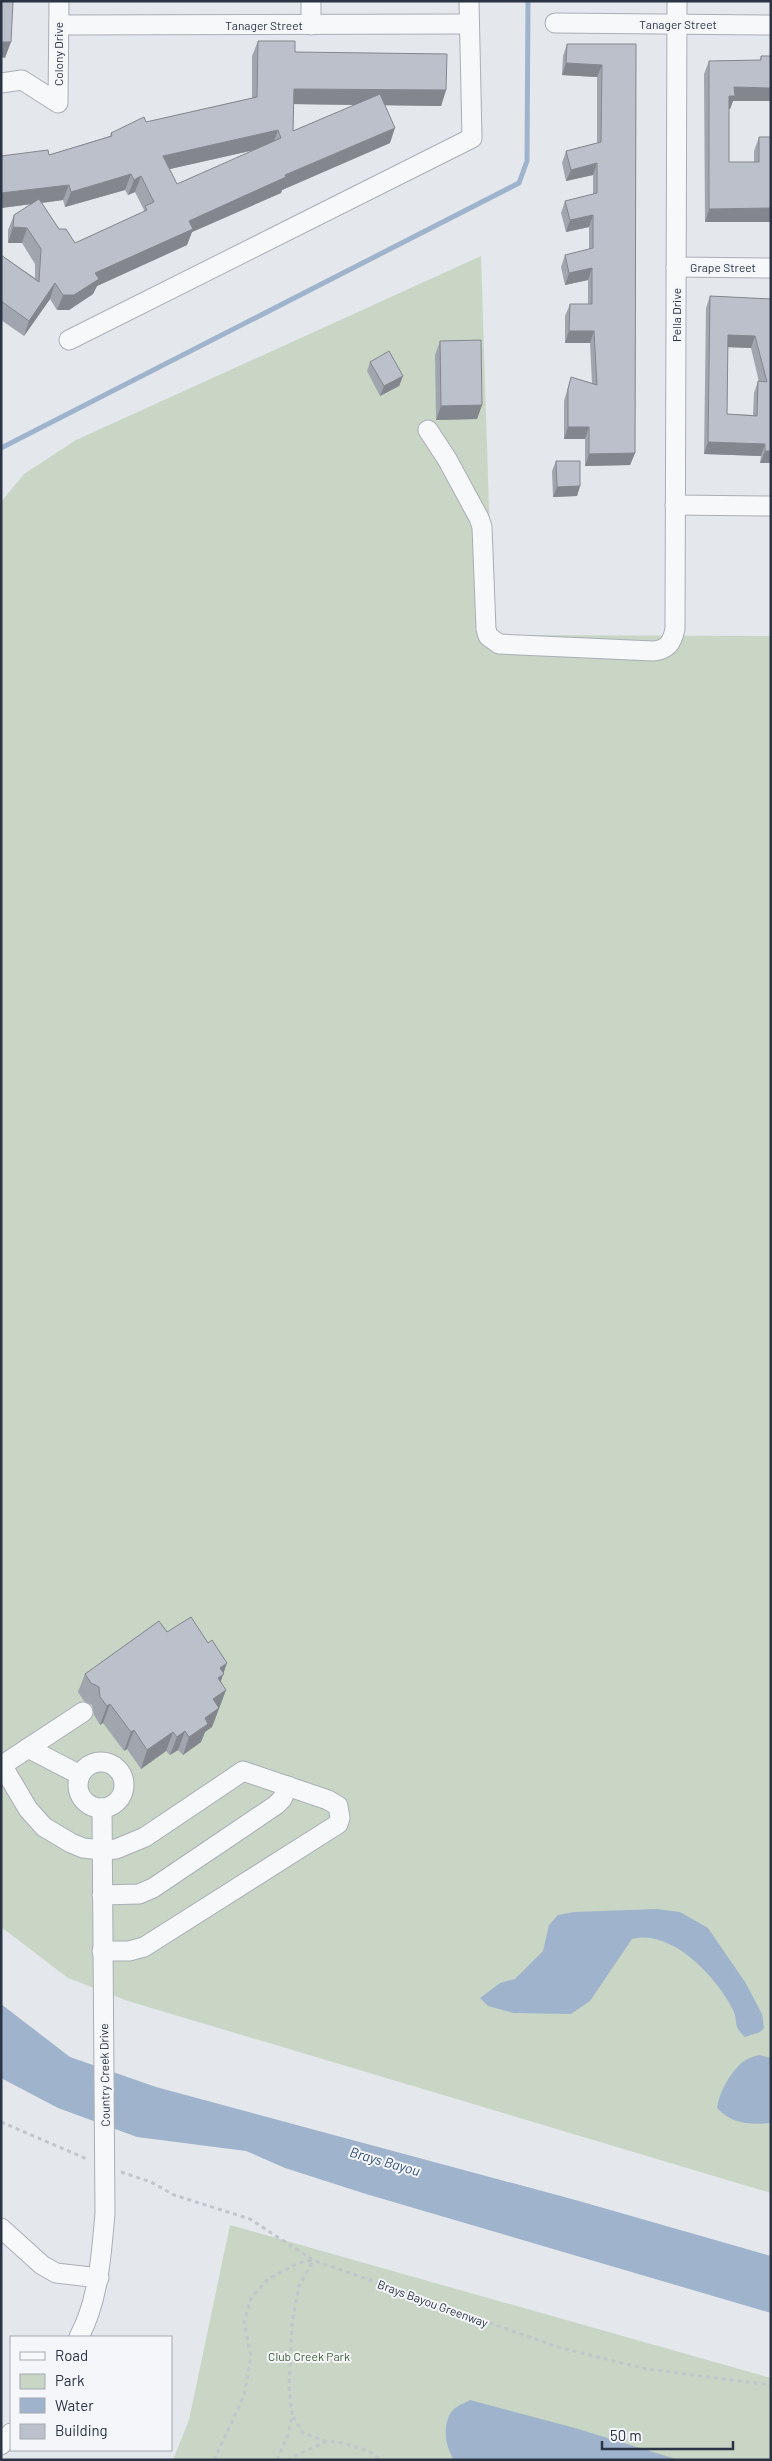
<svg xmlns="http://www.w3.org/2000/svg" width="772" height="2461" viewBox="0 0 772 2461" font-family="Barlow,sans-serif">
	<style>
		.green { fill: #c9d6c5 }
		.water { fill: #9fb4cc }
		.lines { fill: none; stroke-linecap: round; stroke-linejoin: round }
		.stream { stroke: #9fb4cc; stroke-width: 5 }
		.minor-casing { stroke: #a9aeb7; stroke-width: 21 }
		.path { stroke: #c2c5cb; stroke-width: 3; stroke-dasharray: 4 4; stroke-linecap: butt }
		.minor { stroke: #f7f8fa; stroke-width: 19 }
		.wall { fill: #a1a5ae; fill-rule: evenodd }
		.shaded-wall { fill: #83868d }
		.building { fill: #bbc0ca; stroke: #83868d; fill-rule: evenodd }
		.labels { text-anchor: middle; dominant-baseline: central; stroke-width: 4; stroke-linejoin: round; paint-order: stroke }
		.street-label { font-size: 12px; fill: #2b3445; stroke: #f4f6f9 }
		.park-label { font-size: 12px; fill: #3f6138; stroke: #f4f6f9 }
		.water-label { font-size: 14px; font-style: italic; fill: #34527a; stroke: #f4f6f9 }
	</style>
	<rect width="100%" height="100%" fill="#e4e7ec"/>
	<g class="green">
		<polygon points="481,256 493,635 771,636 771,2193 128,2001 68,1978 1,1927 1,502 24,474 76,440"/>
		<polygon points="230,2225 771,2378 771,2460 173,2460 189,2420"/>
	</g>
	<g class="water">
		<path d="M 657,1909 L 680,1912 L 708,1928 L 745,1982 L 762,2014 L 764,2028 L 760,2032 L 745,2037 C 732,2025 739,2023 733,2010 C 717,1977 671,1928 632,1939 L 590,2001 L 571,2014 L 514,2013 L 488,2006 L 480,1998 L 500,1983 L 515,1979 L 543,1951 L 549,1925 L 558,1915 L 574,1912 Z"/>
		<polygon points="1,2004 70,2057 156,2087 579,2201 771,2256 771,2313 366,2194 285,2168 246,2151 137,2137 58,2108 1,2078"/>
		<path d="M 759,2055 L 771,2058 L 771,2123 C 749,2125 732,2124 717,2108 C 719,2092 731,2071 744,2061 C 748,2058 755,2056 759,2055 Z"/>
		<path d="M 470,2400 L 575,2428 L 679,2460 L 454,2460 C 445,2446 442,2425 452,2411 C 456,2406 465,2403 470,2400 Z"/>
	</g>
	<g class="lines">
		<polyline class="stream" points="1,448 519,183 527,161 528,1"/>
		<defs>
			<g id="minor">
				<polyline points="555,23 771,25"/>
				<polyline points="59,25 469,24"/>
				<polyline points="311,25 311,1"/>
				<polyline points="1,83 22,80 58,103 59,1"/>
				<polyline points="676,267 771,268"/>
				<polyline points="69,340 472,138 469,1"/>
				<path d="M 428,430 L 447,459 L 479,518 L 482,527 L 486,629 L 488,636 L 499,644 L 653,651 C 667,650 672,643 675,629 L 677,1"/>
				<polyline points="675,505 771,506"/>
				<polyline points="28,1748 80,1775"/>
				<circle cx="101" cy="1785" r="23"/>
				<polyline points="2,1765 28,1809 44,1827 71,1843 83,1848 102,1850 116,1849 145,1837 243,1771 328,1800 338,1806 340,1818 338,1824 144,1947 129,1951 102,1951"/>
				<polyline points="1,1766 83,1712"/>
				<polyline points="102,1895 139,1894 153,1888 276,1805 282,1799 288,1786"/>
				<polyline points="1,2228 42,2265 56,2273 99,2278"/>
				<path d="M 79,2337 C 99,2299 101,2256 105,2214 L 102,1808"/>
				<polyline points="1,2445 11,2433"/>
			</g>
		</defs>
		<use href="#minor" class="minor-casing"/>
		<g class="path">
			<polyline points="1,2122 87,2159"/>
			<polyline points="121,2172 151,2182 174,2195 250,2219 313,2260 558,2347 646,2369 771,2385"/>
			<polyline points="293,2417 303,2433 325,2441 343,2443 369,2451 381,2460"/>
			<polyline points="214,2460 244,2396 251,2356 244,2322 251,2298 268,2279 298,2263 312,2260"/>
			<polyline points="277,2460 288,2435 292,2416 289,2387 292,2323 299,2286 313,2261"/>
			<polyline points="287,2460 325,2442"/>
		</g>
		<use href="#minor" class="minor"/>
	</g>
	<g class="wall">
		<path d="M 258,41 L 295,52 L 446,90 L 441,106 L 385,105 L 390,143 L 282,190 L 281,193 L 192,232 L 187,245 L 97,286 L 93,294 L 69,310 L 57,310 L 50,299 L 24,336 L 1,320 L 1,255 L 35,278 L 35,264 L 22,243 L 8,243 L 8,230 L 14,215 L 31,204 L 1,208 L 1,156 L 49,155 L 110,136 L 111,133 L 146,122 L 252,98 L 252,56 ZM 294,104 L 355,105 L 293,131 ZM 255,150 L 177,184 L 169,169 ZM 125,190 L 128,195 L 135,192 L 144,210 L 143,212 L 75,243 L 59,229 L 42,203 L 63,200 L 65,207 Z"/>
		<polygon points="567,44 636,44 635,453 630,465 585,466 585,439 564,439 564,401 571,377 592,383 590,343 565,343 565,316 570,304 588,304 588,280 565,285 561,267 565,255 589,249 589,227 566,232 561,213 565,201 593,194 593,175 566,181 562,163 566,151 597,143 597,77 562,75 563,56"/>
		<polygon points="761,56 771,56 733,101 730,109 729,109 729,162 754,162 754,151 759,137 771,222 705,222 704,74 709,61 760,60"/>
		<path d="M 710,296 L 771,299 L 771,463 L 760,463 L 761,456 L 704,454 L 706,308 ZM 728,347 L 751,348 L 759,382 L 758,381 L 754,393 L 753,415 L 727,414 Z"/>
		<polygon points="440,341 482,405 477,419 436,420 435,355"/>
		<polygon points="370,362 403,376 399,386 380,396 367,371"/>
		<polygon points="556,461 580,486 577,496 553,497 552,471"/>
		<polygon points="167,1632 223,1673 221,1682 226,1690 212,1727 205,1732 201,1742 183,1755 178,1750 170,1755 166,1751 141,1769 127,1749 124,1751 103,1723 100,1725 94,1715 92,1705 84,1701 78,1692 85,1674"/>
	</g>
	<g class="shaded-wall">
		<polygon points="1,42 11,42 5,58 1,57"/>
		<polygon points="566,63 602,65 597,77 562,75"/>
		<polygon points="734,87 771,88 771,101 733,101 730,109 724,109 729,96"/>
		<polygon points="294,89 446,90 441,106 289,104"/>
		<polygon points="395,128 390,143 282,190 281,193 192,232 187,245 97,286 93,294 69,310 57,310 63,295 95,273 189,221 285,175"/>
		<polygon points="278,130 272,146 157,172 163,156"/>
		<polygon points="597,163 593,175 566,181 571,170"/>
		<polygon points="131,174 125,190 65,207 71,192"/>
		<polygon points="141,176 135,192 128,195 134,180"/>
		<polygon points="69,185 63,200 1,208 1,193"/>
		<polygon points="771,208 771,222 705,222 709,209"/>
		<polygon points="593,215 589,227 566,232 570,220"/>
		<polygon points="13,227 27,228 22,243 8,243"/>
		<polygon points="592,268 588,280 565,285 569,273"/>
		<polygon points="55,283 50,299 24,336 29,321"/>
		<polygon points="569,331 594,331 590,343 565,343"/>
		<polygon points="728,335 755,336 751,348 724,347"/>
		<polygon points="403,376 399,386 380,396 384,386"/>
		<polygon points="482,405 477,419 436,420 441,406"/>
		<polygon points="568,427 589,427 585,439 564,439"/>
		<polygon points="708,442 765,444 761,456 704,454"/>
		<polygon points="765,451 771,451 771,463 760,463"/>
		<polygon points="635,453 630,465 585,466 589,454"/>
		<polygon points="580,486 577,496 553,497 557,487"/>
		<polygon points="227,1663 217,1692 211,1697 220,1668"/>
		<polygon points="226,1690 212,1727 205,1732 201,1742 183,1755 189,1737 205,1718 213,1699"/>
		<polygon points="110,1704 103,1723 100,1725 107,1706"/>
		<polygon points="134,1730 127,1749 124,1751 131,1732"/>
		<polygon points="185,1731 178,1750 170,1755 177,1737"/>
		<polygon points="173,1732 166,1751 141,1769 147,1750"/>
	</g>
	<g class="building">
		<polygon points="1,1 13,1 11,42 1,42"/>
		<path d="M 258,41 L 295,41 L 295,52 L 447,54 L 446,90 L 294,89 L 293,131 L 380,94 L 395,128 L 285,175 L 286,177 L 189,221 L 193,229 L 95,273 L 99,279 L 74,295 L 63,295 L 55,283 L 29,321 L 1,301 L 1,255 L 39,282 L 41,249 L 27,228 L 13,227 L 14,215 L 39,199 L 59,229 L 66,229 L 75,243 L 147,210 L 145,206 L 154,202 L 141,176 L 134,180 L 131,174 L 71,192 L 69,185 L 1,193 L 1,156 L 48,150 L 49,155 L 112,136 L 111,133 L 144,117 L 146,122 L 257,97 ZM 278,130 L 281,138 L 177,184 L 163,156 Z"/>
		<polygon points="567,44 636,44 635,453 589,454 589,427 568,427 568,389 571,377 597,385 594,331 569,331 570,304 592,304 592,268 569,273 565,255 593,248 593,215 570,220 565,201 597,193 597,163 571,170 566,151 601,142 602,65 566,63"/>
		<polygon points="761,56 771,56 771,88 734,87 735,96 729,96 729,162 759,162 759,137 771,137 771,208 709,209 709,61 761,60"/>
		<path d="M 710,296 L 771,299 L 771,451 L 765,451 L 765,444 L 708,442 ZM 728,335 L 755,336 L 767,382 L 758,381 L 757,416 L 727,414 Z"/>
		<polygon points="481,340 482,405 441,406 440,341"/>
		<polygon points="389,351 403,376 384,386 370,362"/>
		<polygon points="556,461 580,461 580,486 557,487"/>
		<polygon points="191,1617 208,1643 212,1640 227,1663 220,1668 224,1674 218,1678 226,1690 213,1699 219,1708 205,1718 208,1724 189,1737 185,1731 177,1737 173,1732 147,1750 134,1730 131,1732 110,1704 107,1706 100,1697 99,1687 91,1683 85,1674 159,1621 167,1632"/>
	</g>
	<g class="labels">
		<g class="street-label">
			<text x="678" y="24">Tanager Street</text>
			<text x="264" y="25">Tanager Street</text>
			<text transform="translate(58 54) rotate(-90)">Colony Drive</text>
			<text x="723" y="267">Grape Street</text>
			<text transform="translate(676 315) rotate(-90)">Pella Drive</text>
			<text transform="translate(104 2075) rotate(-91)">Country Creek Drive</text>
			<text transform="translate(433 2303) rotate(20)">Brays Bayou Greenway</text>
		</g>
		<g class="park-label">
			<text x="309" y="2356">Club Creek Park</text>
		</g>
		<g class="water-label">
			<text transform="translate(385 2161) rotate(16)">Brays Bayou</text>
		</g>
	</g>
	<rect width="772" height="2461" fill="none" stroke="#2b3445" stroke-width="5"/>
	<rect x="10" y="2336" width="162" height="115" fill="#f4f6f9" stroke="#a4a8b1"/>
	<rect x="20" y="2352" width="25" height="8" fill="#f7f8fa" stroke="#a4a8b1"/>
	<text x="55" y="2361" font-size="15" fill="#2b3445">Road</text>
	<rect x="20" y="2374" width="25" height="15" fill="#c9d6c5" stroke="#a4a8b1"/>
	<text x="55" y="2386" font-size="15" fill="#2b3445">Park</text>
	<rect x="20" y="2398" width="25" height="15" fill="#9fb4cc" stroke="#a4a8b1"/>
	<text x="55" y="2411" font-size="15" fill="#2b3445">Water</text>
	<rect x="20" y="2424" width="25" height="15" fill="#bbc0ca" stroke="#a4a8b1"/>
	<text x="55" y="2436" font-size="15" fill="#2b3445">Building</text>
	<path d="M602 2441v8h131v-8" fill="none" stroke="#2b3445" stroke-width="2.5"/>
	<text x="610" y="2441" font-size="15" fill="#2b3445" stroke="#f4f6f9" stroke-width="4" paint-order="stroke">50 m</text>
</svg>
